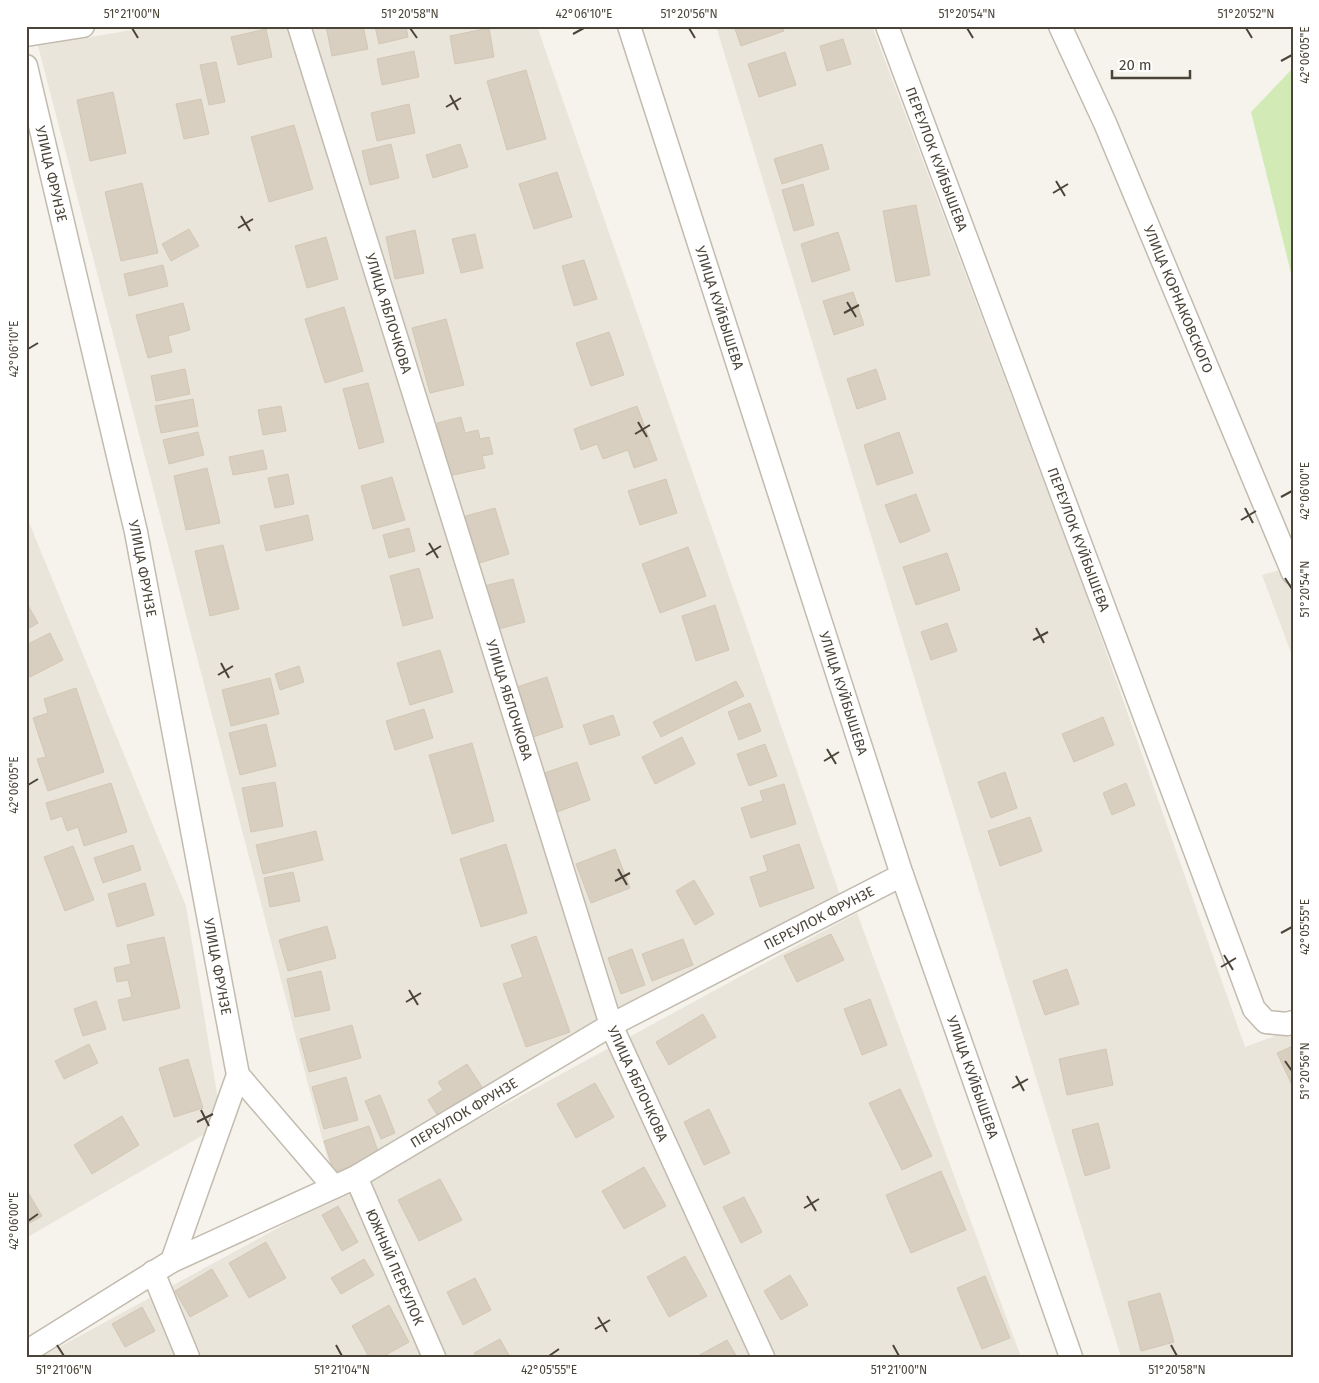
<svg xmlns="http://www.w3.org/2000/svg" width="1319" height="1383" viewBox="0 0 1319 1383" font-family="'Fira Sans',sans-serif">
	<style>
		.residential { fill: #eae5da }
		.green { fill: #d2eab5 }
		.building { fill: #d8cfc1; stroke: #d3c7b4 }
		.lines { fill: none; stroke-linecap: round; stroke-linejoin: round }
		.minor-casing { stroke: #c2bbae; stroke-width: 25 }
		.minor { stroke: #fff; stroke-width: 22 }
		.ticks { fill: none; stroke: #4b4439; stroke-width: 2 }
		.labels { text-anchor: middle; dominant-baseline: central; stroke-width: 5; stroke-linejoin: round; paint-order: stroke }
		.street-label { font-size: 14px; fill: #4b4439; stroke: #fff }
		.neatline { fill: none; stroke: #4b4439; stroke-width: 2 }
		.ticks-label { font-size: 12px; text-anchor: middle; fill: #4b4439 }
	</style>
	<rect width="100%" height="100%" fill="#f6f3ec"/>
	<g class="residential">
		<polygon points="155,26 289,26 605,1023 334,1184 38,46"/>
		<polygon points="308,26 537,26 840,895 614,1010"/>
		<polygon points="716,26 872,26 1084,589 1245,1047 1293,1029 1293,1357 1121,1357"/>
		<polygon points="26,515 186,906 222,1124 26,1238"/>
		<polygon points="1293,566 1293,658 1262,575"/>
		<polygon points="857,913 1021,1357 41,1357"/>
	</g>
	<polygon class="green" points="1293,68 1293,281 1251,112"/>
	<g class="building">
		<polygon points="326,26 363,26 368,49 332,56"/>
		<polygon points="375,26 406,26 408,37 379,44"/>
		<polygon points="734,26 782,26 784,31 741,46"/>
		<polygon points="489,28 494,57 455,64 450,36"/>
		<polygon points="266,29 272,57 238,65 231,37"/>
		<polygon points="843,39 851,64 827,71 820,46"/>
		<polygon points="414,51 419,77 382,85 377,59"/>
		<polygon points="785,52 796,85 759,97 748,64"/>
		<polygon points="216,62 225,102 209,105 200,65"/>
		<polygon points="526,70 546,139 507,150 487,81"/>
		<polygon points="113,92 126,153 90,161 77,100"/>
		<polygon points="201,99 209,134 184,139 176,104"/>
		<polygon points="409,104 415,133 377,141 371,113"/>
		<polygon points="294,125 313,189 269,202 251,137"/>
		<polygon points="391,144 399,178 370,185 362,151"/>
		<polygon points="460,144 468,167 433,178 426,155"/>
		<polygon points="822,144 829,169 782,184 774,159"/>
		<polygon points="557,172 572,217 534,229 519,184"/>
		<polygon points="142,183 158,253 121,261 105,192"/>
		<polygon points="803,184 814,225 794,231 782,190"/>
		<polygon points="916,205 930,275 896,282 883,211"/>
		<polygon points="189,229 199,246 171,261 162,244"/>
		<polygon points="415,230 424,273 395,279 386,237"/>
		<polygon points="838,232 850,270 812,282 801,244"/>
		<polygon points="475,234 483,268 461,273 452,239"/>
		<polygon points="326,237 338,279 307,288 295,246"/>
		<polygon points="584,260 597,299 574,306 562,266"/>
		<polygon points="163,265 168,286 129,296 124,274"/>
		<polygon points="853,292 864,325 834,335 823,301"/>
		<polygon points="183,303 190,330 168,336 172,352 148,358 136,315"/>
		<polygon points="344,307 363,371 325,383 305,319"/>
		<polygon points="446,319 464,385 430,393 412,328"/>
		<polygon points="609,332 624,375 591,386 576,343"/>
		<polygon points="185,369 190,394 156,401 151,376"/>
		<polygon points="876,369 886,399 857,409 847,379"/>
		<polygon points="368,383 384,442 359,449 343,389"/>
		<polygon points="193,399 198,426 161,433 155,406"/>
		<polygon points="281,406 286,431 263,435 258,410"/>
		<polygon points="637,406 657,460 634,468 628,450 603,459 597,444 581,450 574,429"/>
		<polygon points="461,417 465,433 478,430 480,439 489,437 493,454 482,456 485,468 449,476 437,423"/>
		<polygon points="198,432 204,455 169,464 163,440"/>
		<polygon points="899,432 913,473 877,485 864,445"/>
		<polygon points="263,450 267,469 233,475 229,457"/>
		<polygon points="207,468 220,523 186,530 174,476"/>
		<polygon points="288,474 294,504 275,508 268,478"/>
		<polygon points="392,477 405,520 373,529 361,486"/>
		<polygon points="666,479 677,513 640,525 628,491"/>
		<polygon points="916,494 930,531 900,543 885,505"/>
		<polygon points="495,508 509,554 476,564 462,517"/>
		<polygon points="308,515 313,540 266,551 260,526"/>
		<polygon points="409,528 415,551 389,558 383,535"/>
		<polygon points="223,545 239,609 210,616 195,551"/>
		<polygon points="688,547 706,596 660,613 642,564"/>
		<polygon points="947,553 960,590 916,605 903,567"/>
		<polygon points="419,568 433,618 403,626 390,576"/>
		<polygon points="513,579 525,622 491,631 480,587"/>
		<polygon points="26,602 38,623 26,630"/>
		<polygon points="715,605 729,650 696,661 682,616"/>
		<polygon points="947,623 957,651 931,660 921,632"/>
		<polygon points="50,633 63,660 30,677 26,670 26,645"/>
		<polygon points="440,650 453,692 410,705 397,663"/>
		<polygon points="299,666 304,682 280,690 275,674"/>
		<polygon points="547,677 563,727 530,738 514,688"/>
		<polygon points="270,678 279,714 231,726 222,690"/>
		<polygon points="736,681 744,696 661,737 653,722"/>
		<polygon points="76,688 104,772 48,791 37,759 46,757 33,718 48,713 44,699"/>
		<polygon points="750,703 761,731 739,740 728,712"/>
		<polygon points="424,709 433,738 395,750 386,721"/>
		<polygon points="613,715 620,735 590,745 583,725"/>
		<polygon points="1103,717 1114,745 1074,762 1062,734"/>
		<polygon points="266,724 276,766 240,775 229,733"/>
		<polygon points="682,737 695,764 655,784 642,757"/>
		<polygon points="472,743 494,821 452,834 429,755"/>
		<polygon points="765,744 777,776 749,786 737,754"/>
		<polygon points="577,762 590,800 557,812 544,773"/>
		<polygon points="1005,772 1017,808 991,818 978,782"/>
		<polygon points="275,782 283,826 251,832 242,788"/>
		<polygon points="111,783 127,832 84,846 78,827 67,831 62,816 51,820 46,803"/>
		<polygon points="1126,783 1135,805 1112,815 1103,793"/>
		<polygon points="784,784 796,824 751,838 741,808 763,801 760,791"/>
		<polygon points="1030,817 1042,851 1000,866 988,831"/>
		<polygon points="316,831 323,860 263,874 256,845"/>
		<polygon points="506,844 527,913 481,927 460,859"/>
		<polygon points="799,844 814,888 760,907 750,877 768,871 763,856"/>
		<polygon points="133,845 141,870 103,883 94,858"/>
		<polygon points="73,846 94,900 65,911 44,857"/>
		<polygon points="615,849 630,888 591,903 576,864"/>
		<polygon points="293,872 300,901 270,907 264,878"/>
		<polygon points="694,880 714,914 695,925 676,891"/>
		<polygon points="145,883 154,915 117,927 108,894"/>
		<polygon points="327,926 336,958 288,971 279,940"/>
		<polygon points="831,934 844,960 797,982 784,956"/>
		<polygon points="536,936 570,1032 526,1047 503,984 523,977 511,945"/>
		<polygon points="164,937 180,1008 123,1021 118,1000 132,997 128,980 117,982 114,968 131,964 127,945"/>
		<polygon points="683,939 693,965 652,981 642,954"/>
		<polygon points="632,949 645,985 621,994 608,958"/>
		<polygon points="1067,969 1079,1004 1045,1015 1033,981"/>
		<polygon points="321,971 330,1010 295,1017 287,979"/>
		<polygon points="870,999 887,1045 862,1055 844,1009"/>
		<polygon points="96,1001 106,1029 83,1036 74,1009"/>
		<polygon points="703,1014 716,1037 669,1065 656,1042"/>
		<polygon points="352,1025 361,1058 309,1072 300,1039"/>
		<polygon points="89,1044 98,1063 64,1079 55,1061"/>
		<polygon points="1293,1046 1293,1087 1277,1053"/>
		<polygon points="1106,1049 1113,1085 1067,1095 1059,1059"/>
		<polygon points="188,1059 203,1108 174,1117 159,1068"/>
		<polygon points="467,1064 484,1090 439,1118 428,1100 443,1090 438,1082"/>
		<polygon points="346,1077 358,1120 324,1129 312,1087"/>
		<polygon points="595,1083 614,1117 576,1138 557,1104"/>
		<polygon points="900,1089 932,1156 902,1170 869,1103"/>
		<polygon points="380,1095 395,1133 381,1139 365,1101"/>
		<polygon points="709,1109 730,1153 704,1165 684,1122"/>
		<polygon points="122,1116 139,1145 92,1174 74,1145"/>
		<polygon points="1098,1123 1110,1168 1085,1176 1072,1130"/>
		<polygon points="369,1126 380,1157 334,1172 324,1141"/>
		<polygon points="644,1167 666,1206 624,1229 602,1191"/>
		<polygon points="941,1171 966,1230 911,1253 886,1195"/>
		<polygon points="440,1179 462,1220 419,1241 398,1200"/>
		<polygon points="26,1189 42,1216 26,1225"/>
		<polygon points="744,1197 762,1232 741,1243 723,1207"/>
		<polygon points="338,1206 358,1242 342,1251 322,1215"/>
		<polygon points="266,1242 286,1278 249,1298 229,1263"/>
		<polygon points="685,1256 707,1296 669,1317 647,1277"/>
		<polygon points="364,1259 374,1275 341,1294 331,1278"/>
		<polygon points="212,1269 228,1296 190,1317 175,1291"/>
		<polygon points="790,1275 808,1305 781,1320 764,1291"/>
		<polygon points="985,1276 1010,1338 982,1349 957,1288"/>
		<polygon points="475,1278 491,1310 463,1325 447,1292"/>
		<polygon points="1160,1293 1174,1342 1141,1351 1128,1302"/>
		<polygon points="389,1305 409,1342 382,1357 369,1357 352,1326"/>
		<polygon points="142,1307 155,1331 125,1347 112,1324"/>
		<polygon points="500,1339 510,1357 476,1357 474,1353"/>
		<polygon points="727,1340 737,1357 696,1357"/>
	</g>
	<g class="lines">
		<defs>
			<g id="minor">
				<path id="s1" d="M 299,26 L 611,1025 L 763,1357"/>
				<path id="s2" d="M 629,26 L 902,875 L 1071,1357"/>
				<path id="s3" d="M 887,26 L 1254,1009 L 1266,1022 L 1287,1024 L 1293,1022"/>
				<path id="s4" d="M 1060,26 L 1105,123 L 1293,573"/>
				<polyline points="26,35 83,26"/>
				<path id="s5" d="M 26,66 L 136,532 L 238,1075 L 172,1261"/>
				<polyline points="238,1075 334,1187"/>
				<path id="s6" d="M 356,1177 L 434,1357"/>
				<polyline points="153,1272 188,1357"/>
				<path id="s7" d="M 26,1352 L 172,1261 L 356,1177 L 611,1025 L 902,875"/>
			</g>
		</defs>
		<use href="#minor" class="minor-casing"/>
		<use href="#minor" class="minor"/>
	</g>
	<path class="ticks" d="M 132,28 L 138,38M 410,28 L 417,38M 689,28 L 695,38M 967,28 L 973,38M 1246,28 L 1252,38M 573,34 L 584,28M 1281,61 L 1292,55M 450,95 L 458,110M 446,107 L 461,98M 1056,181 L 1065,196M 1053,193 L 1068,184M 241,216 L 250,231M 238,228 L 253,219M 847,302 L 856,317M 844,313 L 859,305M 28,349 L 38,343M 638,422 L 647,437M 635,434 L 650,425M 1281,497 L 1292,491M 1245,508 L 1253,523M 1241,520 L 1256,511M 429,543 L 438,558M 426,555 L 441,546M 1285,578 L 1292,589M 1036,628 L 1044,643M 1033,640 L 1048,632M 221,663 L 229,678M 218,675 L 233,666M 827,749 L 836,764M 824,761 L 839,752M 28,785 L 38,779M 618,869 L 627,885M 615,881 L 630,873M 1281,933 L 1292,927M 1224,955 L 1233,970M 1221,967 L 1236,958M 409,990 L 418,1005M 406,1002 L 421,993M 1285,1061 L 1292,1071M 1016,1076 L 1024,1091M 1012,1088 L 1028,1079M 201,1110 L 209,1126M 197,1122 L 213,1114M 807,1196 L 816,1211M 804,1208 L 819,1199M 28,1221 L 38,1214M 598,1317 L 607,1332M 595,1329 L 610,1320M 57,1345 L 64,1356M 336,1345 L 342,1356M 893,1345 L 899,1356M 1171,1345 L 1177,1356M 549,1356 L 559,1349"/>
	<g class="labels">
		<g class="street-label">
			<text stroke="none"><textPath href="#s3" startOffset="142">ПЕРЕУЛОК КУЙБЫШЕВА</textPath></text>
			<text stroke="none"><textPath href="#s5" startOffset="111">УЛИЦА ФРУНЗЕ</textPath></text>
			<text stroke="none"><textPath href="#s4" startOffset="298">УЛИЦА КОРНАКОВСКОГО</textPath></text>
			<text stroke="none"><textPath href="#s2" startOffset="296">УЛИЦА КУЙБЫШЕВА</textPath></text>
			<text stroke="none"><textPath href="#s1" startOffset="301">УЛИЦА ЯБЛОЧКОВА</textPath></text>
			<text stroke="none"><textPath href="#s3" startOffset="548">ПЕРЕУЛОК КУЙБЫШЕВА</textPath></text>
			<text stroke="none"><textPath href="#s5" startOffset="516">УЛИЦА ФРУНЗЕ</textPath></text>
			<text stroke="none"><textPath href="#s2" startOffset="701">УЛИЦА КУЙБЫШЕВА</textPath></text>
			<text stroke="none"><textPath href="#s1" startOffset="706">УЛИЦА ЯБЛОЧКОВА</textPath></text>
			<text stroke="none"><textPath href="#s7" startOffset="905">ПЕРЕУЛОК ФРУНЗЕ</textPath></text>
			<text stroke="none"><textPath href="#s5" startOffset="921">УЛИЦА ФРУНЗЕ</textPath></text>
			<text stroke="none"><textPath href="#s2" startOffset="1106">УЛИЦА КУЙБЫШЕВА</textPath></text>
			<text stroke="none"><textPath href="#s1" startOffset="1111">УЛИЦА ЯБЛОЧКОВА</textPath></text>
			<text stroke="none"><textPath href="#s7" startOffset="500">ПЕРЕУЛОК ФРУНЗЕ</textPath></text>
			<text stroke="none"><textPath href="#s6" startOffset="98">ЮЖНЫЙ ПЕРЕУЛОК</textPath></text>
		</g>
	</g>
	<rect width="1319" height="1383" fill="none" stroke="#ffffff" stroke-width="55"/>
	<path d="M1112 70v8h78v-8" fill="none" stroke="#4b4439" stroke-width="2.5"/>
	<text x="1119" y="70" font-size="15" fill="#4b4439" stroke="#ffffff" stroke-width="4" paint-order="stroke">20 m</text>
	<rect x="28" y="28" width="1264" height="1328" class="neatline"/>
	<g class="ticks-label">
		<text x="132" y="18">51°21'00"N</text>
		<text x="410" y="18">51°20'58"N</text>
		<text x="584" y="18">42°06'10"E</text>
		<text x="689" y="18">51°20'56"N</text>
		<text x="967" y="18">51°20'54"N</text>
		<text x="1246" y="18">51°20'52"N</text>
		<text transform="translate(1305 55) rotate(-90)" y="4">42°06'05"E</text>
		<text transform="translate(14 349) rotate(-90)" y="4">42°06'10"E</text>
		<text transform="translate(1305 491) rotate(-90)" y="4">42°06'00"E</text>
		<text transform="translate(1305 589) rotate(-90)" y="4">51°20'54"N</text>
		<text transform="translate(14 785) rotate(-90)" y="4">42°06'05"E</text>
		<text transform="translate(1305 927) rotate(-90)" y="4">42°05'55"E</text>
		<text transform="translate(1305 1071) rotate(-90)" y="4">51°20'56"N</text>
		<text transform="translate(14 1221) rotate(-90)" y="4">42°06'00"E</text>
		<text x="64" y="1374">51°21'06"N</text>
		<text x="342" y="1374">51°21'04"N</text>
		<text x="549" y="1374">42°05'55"E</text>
		<text x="899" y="1374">51°21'00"N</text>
		<text x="1177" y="1374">51°20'58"N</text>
	</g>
</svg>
